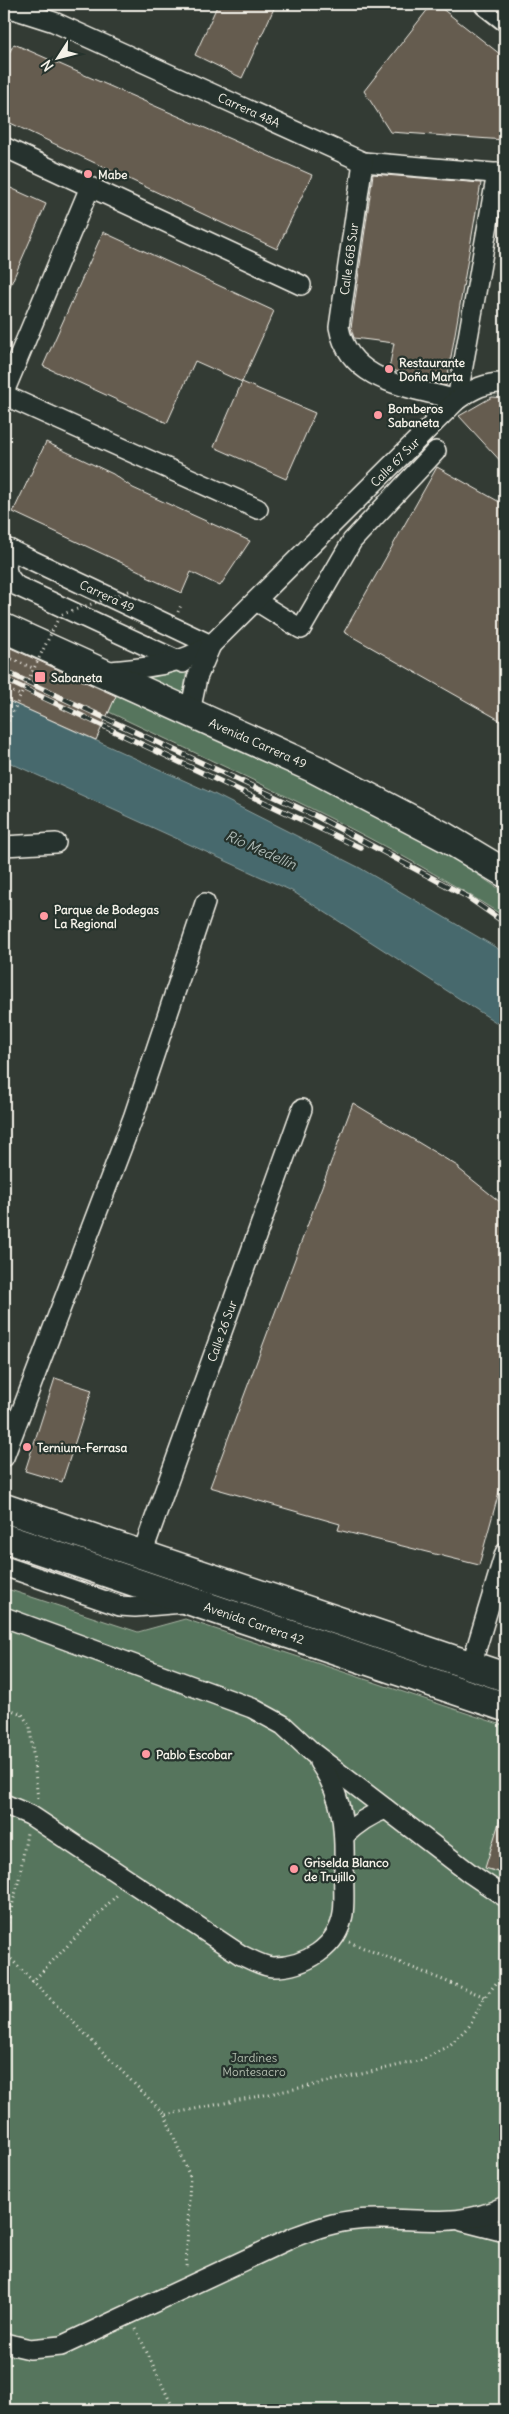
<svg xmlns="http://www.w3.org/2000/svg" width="509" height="2414" viewBox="0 0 509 2414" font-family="Delius,sans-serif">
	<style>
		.green { fill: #57755d; stroke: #a6b3a2 }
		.water { fill: #47696d; stroke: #8c9f9e }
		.building { fill: #655b50; stroke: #f4f1e8 }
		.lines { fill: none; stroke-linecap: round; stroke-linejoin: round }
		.minor-casing { stroke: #f4f1e8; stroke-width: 22 }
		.major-casing { stroke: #f4f1e8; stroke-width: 28 }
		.highway-casing { stroke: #f4f1e8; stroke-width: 31 }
		.path { stroke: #f4f1e8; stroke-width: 3; stroke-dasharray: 1 4; stroke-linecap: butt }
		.minor { stroke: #26332d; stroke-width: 19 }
		.major { stroke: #26332d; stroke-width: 24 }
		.highway { stroke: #26332d; stroke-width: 28 }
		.rail-casing { stroke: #f4f1e8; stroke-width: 5.5 }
		.rail { stroke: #26332d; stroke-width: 4; stroke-dasharray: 11; stroke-linecap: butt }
		.path-bridge { stroke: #f4f1e8; stroke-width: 3; stroke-dasharray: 1 4; stroke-linecap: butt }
		.poi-dot { fill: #ff9aa2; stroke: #26332d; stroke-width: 2 }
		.labels { text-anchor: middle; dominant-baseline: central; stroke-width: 4.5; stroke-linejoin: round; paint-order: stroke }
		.street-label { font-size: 12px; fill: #f4f1e8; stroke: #26332d }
		.poi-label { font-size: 12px; font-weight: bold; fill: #f4f1e8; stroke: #26332d; text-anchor: start }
		.park-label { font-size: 12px; fill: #b5bfb0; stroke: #26332d }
		.water-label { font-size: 14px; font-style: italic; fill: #afbbb7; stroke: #26332d }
	</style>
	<rect width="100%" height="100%" fill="#333b34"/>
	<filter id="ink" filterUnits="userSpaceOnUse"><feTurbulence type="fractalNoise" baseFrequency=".02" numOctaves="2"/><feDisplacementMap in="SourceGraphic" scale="10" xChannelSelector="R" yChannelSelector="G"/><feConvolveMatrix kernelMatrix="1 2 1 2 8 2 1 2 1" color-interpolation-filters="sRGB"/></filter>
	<g filter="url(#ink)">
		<g class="green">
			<polygon points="187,668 183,697 140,673"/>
			<path d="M 116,695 L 339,795 L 459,862 L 505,893 L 505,917 C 380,836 243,776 109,712 Z"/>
			<polygon points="4,1588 138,1632 185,1619 505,1726 505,2402 489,2410 4,2410"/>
		</g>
		<polygon class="water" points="4,699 214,794 360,868 497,948 505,954 505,1028 292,891 4,760"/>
		<g class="building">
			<polygon points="218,4 276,4 242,78 195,55"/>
			<polygon points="432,4 436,4 505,58 505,140 390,132 364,91"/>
			<polygon points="14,44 312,175 277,249 4,120 4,51 9,53"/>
			<polygon points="373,174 481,183 446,386 389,369 394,343 354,338 351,328"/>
			<polygon points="4,185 46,204 4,300"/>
			<polygon points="103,232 274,311 242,382 195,361 167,423 43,366"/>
			<polygon points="242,382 315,413 286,479 214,447"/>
			<polygon points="492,397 505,398 505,466 459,416"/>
			<polygon points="46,442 113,474 133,488 250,541 220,586 191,572 182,593 147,577 148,575 13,512"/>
			<polygon points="437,467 505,505 505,723 344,632"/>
			<polygon points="4,645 116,696 96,740 4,699"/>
			<polygon points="353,1103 459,1167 459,1169 505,1206 505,1470 479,1565 338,1530 340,1524 210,1487"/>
			<polygon points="55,1378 92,1390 62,1482 25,1471"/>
			<polygon points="502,1813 505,1813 505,1874 485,1868"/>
		</g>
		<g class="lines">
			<defs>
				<g id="minor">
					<polyline points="4,6 54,22 363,162 505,174"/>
					<polyline points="4,147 301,285"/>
					<path d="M 363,162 L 339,327 C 349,383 411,387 457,400"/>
					<polyline points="4,392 90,187"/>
					<polyline points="4,395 258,509"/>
					<polyline points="457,400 497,173"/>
					<polyline points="4,547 211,645"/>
					<path d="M 11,550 C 4,566 4,574 17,586 L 183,663"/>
					<polyline points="256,601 301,629 352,541 436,451"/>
					<path d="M 102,672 C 146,667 172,668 211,645 L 457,400 C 473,389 486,382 505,383"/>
					<polyline points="190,712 197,678 211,645"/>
					<polyline points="4,846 56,843"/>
					<polyline points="4,1457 133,1118 205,903"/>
					<polyline points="142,1554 302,1109"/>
					<polyline points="4,1566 120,1606 135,1607 183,1603"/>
					<polyline points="4,1617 252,1708 283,1725 313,1753 471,1874 505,1897"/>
					<polyline points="471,1666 505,1553"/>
					<path d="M 4,1804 L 30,1815 L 241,1955 C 250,1959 264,1967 273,1967 C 305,1967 338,1947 343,1914 C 345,1900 343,1885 344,1871 C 345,1829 344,1798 319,1762"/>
					<path d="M 344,1836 C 357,1823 369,1815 386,1809"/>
					<polyline points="462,2221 505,2232"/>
					<path d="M 4,2343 L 30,2349 L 61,2346 L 294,2237 C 315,2229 334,2222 357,2220 C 408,2215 457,2231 505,2206"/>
				</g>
				<polyline id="major" points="487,4 505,18"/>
				<g id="highway">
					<polyline points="4,628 315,769 445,837 505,873"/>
					<polyline points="4,1508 505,1677"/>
					<polyline points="4,1538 505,1707"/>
				</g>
			</defs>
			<use href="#minor" class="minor-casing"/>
			<use href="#major" class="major-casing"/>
			<use href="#highway" class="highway-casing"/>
			<g class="path">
				<polyline points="178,612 182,603"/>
				<polyline points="12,659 33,668"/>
				<polyline points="4,688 20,695"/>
				<polyline points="4,1707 22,1714 30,1727 38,1799"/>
				<polyline points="4,1937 19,1879 27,1833"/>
				<polyline points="349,1942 485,1997"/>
				<polyline points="4,1952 165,2115 314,2085 422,2060 450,2045 469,2026 485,1997 502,1976 505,1964"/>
				<polyline points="32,1982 119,1893"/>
				<polyline points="165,2115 190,2177 186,2270"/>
				<polyline points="136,2329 174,2410"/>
			</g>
			<use href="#minor" class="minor"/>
			<use href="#major" class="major"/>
			<use href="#highway" class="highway"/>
			<defs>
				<g id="rail">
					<polyline points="4,671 314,815 466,896 505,923"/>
					<polyline points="4,679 361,848"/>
				</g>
			</defs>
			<use href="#rail" class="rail-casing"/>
			<use href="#rail" class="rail"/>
			<polyline class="path-bridge" points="4,730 60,615 132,590"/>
		</g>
	</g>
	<g class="poi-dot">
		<circle cx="88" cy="174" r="5"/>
		<circle cx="389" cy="369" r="5"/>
		<circle cx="378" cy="415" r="5"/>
		<rect x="34" y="671" width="12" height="12" rx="2.5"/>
		<circle cx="44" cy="916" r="5"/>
		<circle cx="27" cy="1447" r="5"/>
		<circle cx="146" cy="1754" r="5"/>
		<circle cx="294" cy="1869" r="5"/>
	</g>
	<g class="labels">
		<g class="street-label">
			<text transform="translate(249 110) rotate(24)">Carrera 48A</text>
			<text transform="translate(349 259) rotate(-82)">Calle 66B Sur</text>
			<text transform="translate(395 462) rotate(-45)">Calle 67 Sur</text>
			<text transform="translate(107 596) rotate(25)">Carrera 49</text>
			<text transform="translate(258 743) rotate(24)">Avenida Carrera 49</text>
			<text transform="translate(222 1331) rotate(-70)">Calle 26 Sur</text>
			<text transform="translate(254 1623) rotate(19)">Avenida Carrera 42</text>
		</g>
		<g class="poi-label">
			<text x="98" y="174">Mabe</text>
			<text x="399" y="362">Restaurante<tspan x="399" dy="14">Doña Marta</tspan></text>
			<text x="388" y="408">Bomberos<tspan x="388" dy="14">Sabaneta</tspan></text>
			<text x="51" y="677">Sabaneta</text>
			<text x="54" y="909">Parque de Bodegas<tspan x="54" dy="14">La Regional</tspan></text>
			<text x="37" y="1447">Ternium-Ferrasa</text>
			<text x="156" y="1754">Pablo Escobar</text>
			<text x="304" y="1862">Griselda Blanco<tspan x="304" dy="14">de Trujillo</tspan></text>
		</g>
		<g class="park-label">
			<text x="254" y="2057">Jardines<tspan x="254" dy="14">Montesacro</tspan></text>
		</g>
		<g class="water-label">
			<text transform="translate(261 850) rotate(24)">Río Medellín</text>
		</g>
	</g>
	<rect width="509" height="2414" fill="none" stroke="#26332d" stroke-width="20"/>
	<rect x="10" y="10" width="489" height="2394" fill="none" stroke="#f4f1e8" stroke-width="2" filter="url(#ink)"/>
	<g transform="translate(58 58) rotate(234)" stroke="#26332d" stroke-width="4" paint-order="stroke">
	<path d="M0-4L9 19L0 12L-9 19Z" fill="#f4f1e8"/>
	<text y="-8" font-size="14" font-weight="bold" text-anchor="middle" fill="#f4f1e8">N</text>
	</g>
</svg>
